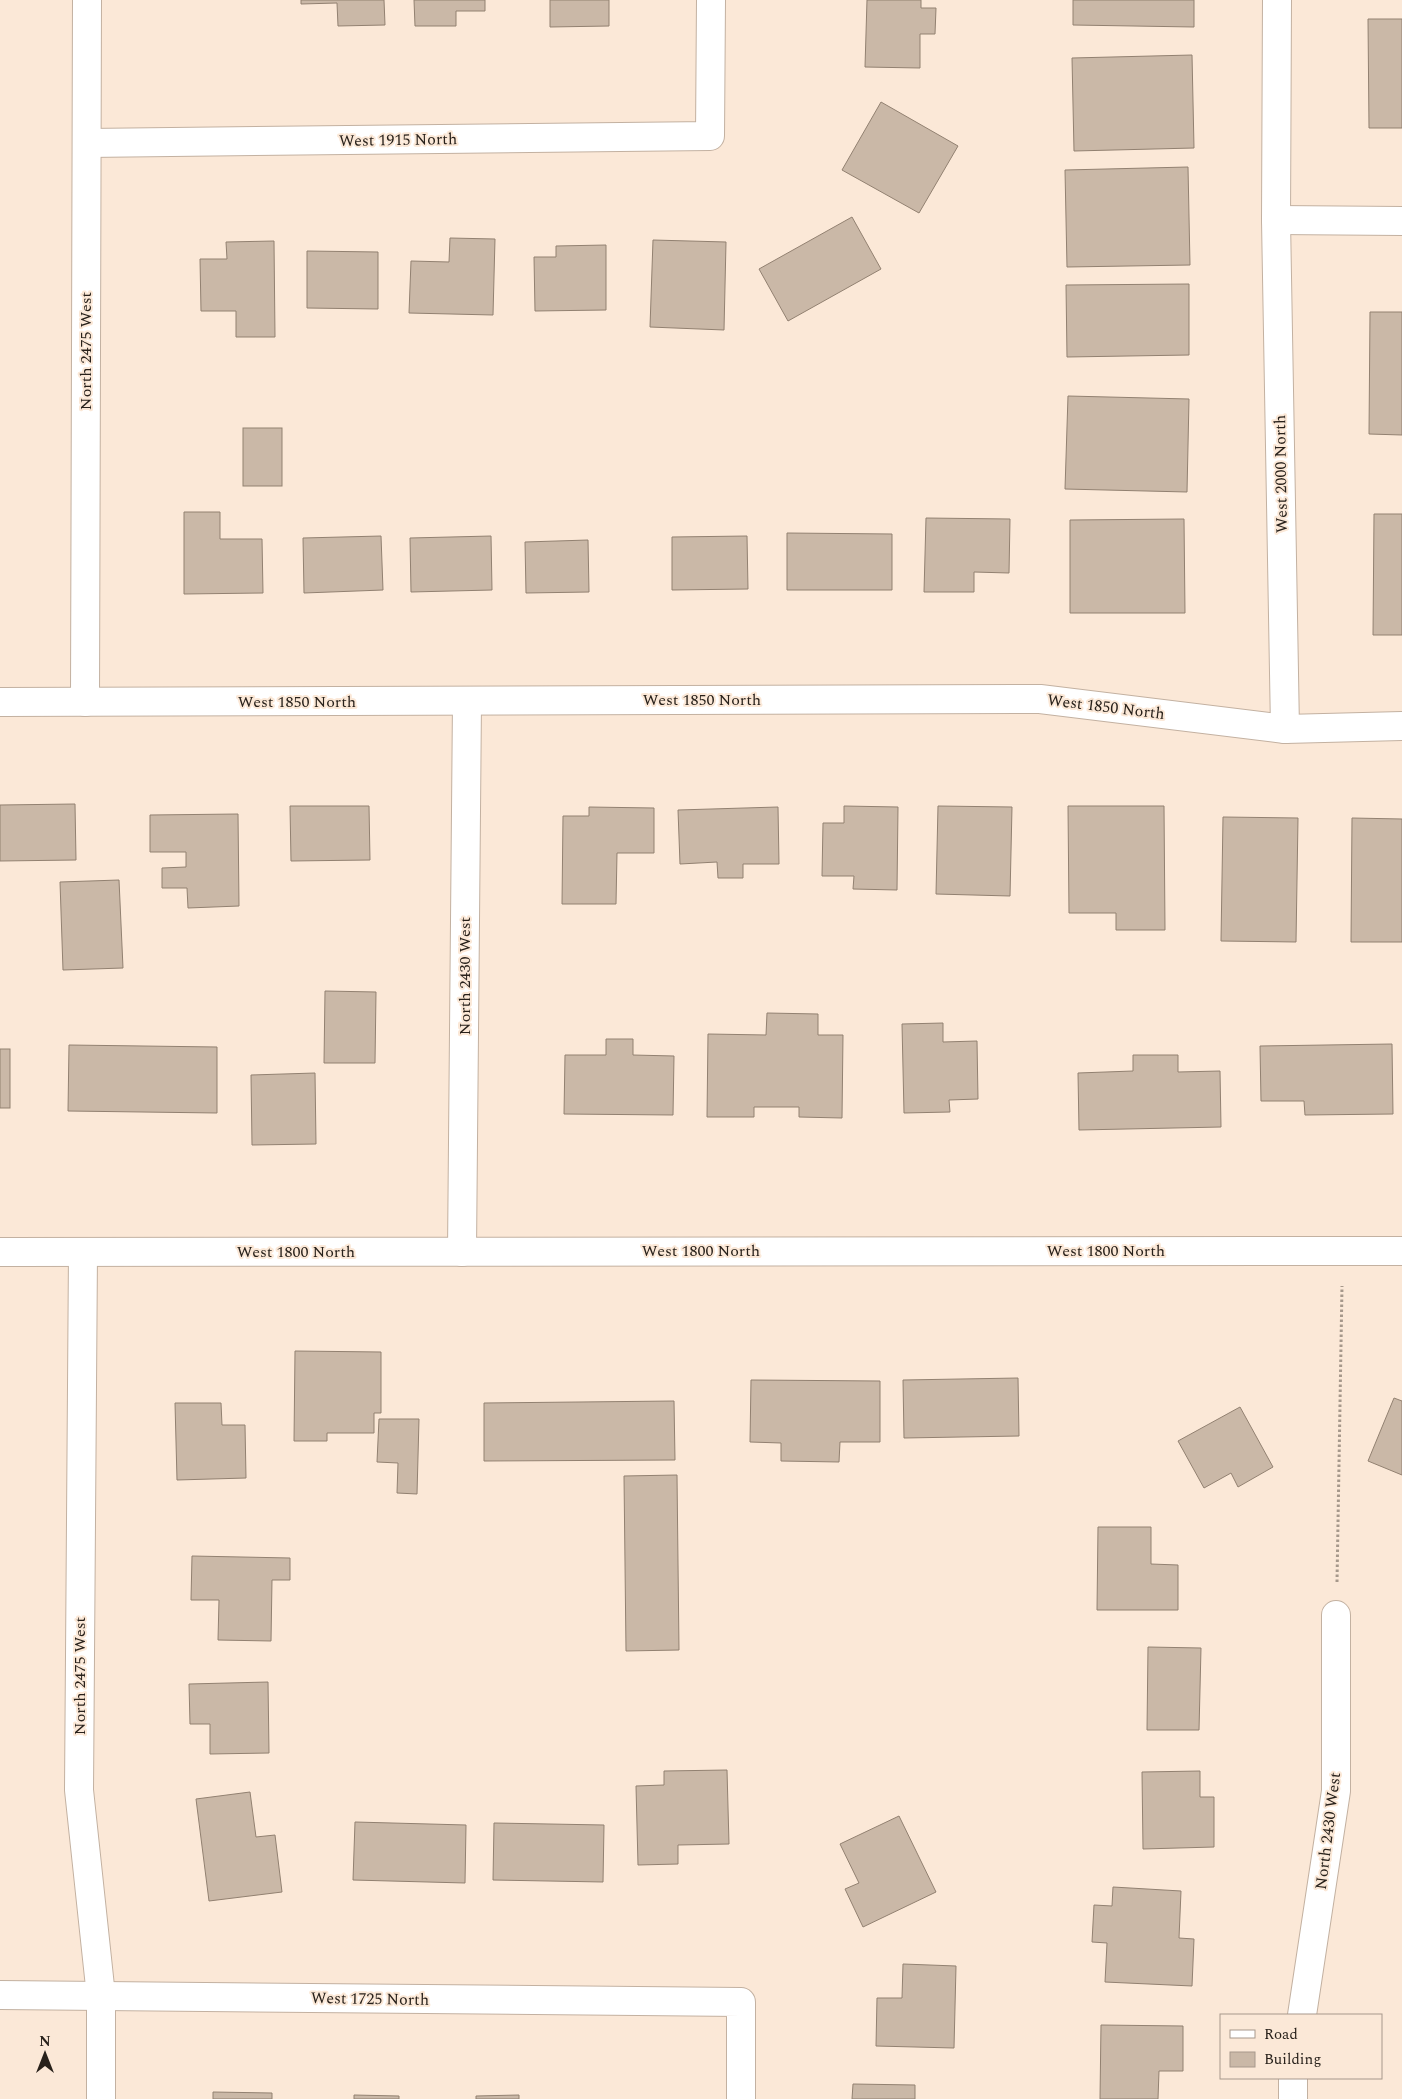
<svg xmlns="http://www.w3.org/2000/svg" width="1402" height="2099" viewBox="0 0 1402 2099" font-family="Spectral,serif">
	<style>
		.building { fill: #cab8a7; stroke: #928171 }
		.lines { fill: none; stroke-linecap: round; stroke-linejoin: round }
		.street-casing { stroke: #c3b1a1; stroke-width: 30 }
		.secondary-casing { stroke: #c3b1a1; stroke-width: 30 }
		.path { stroke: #a6988b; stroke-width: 3; stroke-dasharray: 2.5 2.5; stroke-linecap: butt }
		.street { stroke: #fff; stroke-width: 28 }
		.secondary { stroke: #fff; stroke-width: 28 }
		.labels { text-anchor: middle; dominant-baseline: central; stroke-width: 4; stroke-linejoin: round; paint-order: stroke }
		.street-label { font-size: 16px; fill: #28211b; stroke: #fbe8d7 }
	</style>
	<rect width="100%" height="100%" fill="#fbe8d7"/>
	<g class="building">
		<polygon points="301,0 384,0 385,25 338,26 337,3 301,4"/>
		<polygon points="414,0 485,0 485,11 456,11 456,26 415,26"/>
		<polygon points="550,0 609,0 609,26 550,27"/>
		<polygon points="867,0 921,0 921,8 936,8 935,34 920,34 920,68 865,67"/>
		<polygon points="1073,0 1194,0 1194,27 1073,25"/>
		<polygon points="1368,19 1402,19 1402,128 1369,128"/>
		<polygon points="1192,55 1194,148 1074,151 1072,58"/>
		<polygon points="881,102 958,146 919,213 842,170"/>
		<polygon points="1188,167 1190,265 1067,267 1065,170"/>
		<polygon points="852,217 881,269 788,321 759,269"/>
		<polygon points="450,238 495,239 493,315 409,313 411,261 449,262"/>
		<polygon points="653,240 726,242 724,330 650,327"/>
		<polygon points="274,241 275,337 236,337 236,311 201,311 200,259 227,259 226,242"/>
		<polygon points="606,245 606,310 535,311 534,257 556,257 556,246"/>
		<polygon points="307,251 378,252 378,309 307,308"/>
		<polygon points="1189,284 1189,355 1067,357 1066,285"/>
		<polygon points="1370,312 1402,312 1402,435 1369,434"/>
		<polygon points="1068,396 1189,399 1187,492 1065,489"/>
		<rect x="243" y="428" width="39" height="58"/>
		<polygon points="184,512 220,512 220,539 262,539 263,593 184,594"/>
		<polygon points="1374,514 1402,514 1402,635 1373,635"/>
		<polygon points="926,518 1010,519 1009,573 974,572 974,592 924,592"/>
		<polygon points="1184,519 1185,613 1070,613 1070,520"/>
		<polygon points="787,533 892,534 892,590 787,590"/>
		<polygon points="381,536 383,590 304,593 303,538"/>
		<polygon points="491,536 492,590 411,592 410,538"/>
		<polygon points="747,536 748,589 672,590 672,537"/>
		<polygon points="588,540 589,592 526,593 525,542"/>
		<polygon points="75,804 76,860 0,861 0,805"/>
		<polygon points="290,806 369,806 370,860 291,861"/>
		<polygon points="844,806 898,807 897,890 853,889 854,876 822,876 823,823 844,823"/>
		<polygon points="938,806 1012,807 1010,896 936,894"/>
		<polygon points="1068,806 1164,806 1165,930 1116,930 1116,913 1069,913"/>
		<polygon points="589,807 654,808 654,853 617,853 616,904 562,904 563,816 589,816"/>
		<polygon points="778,807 779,864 743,864 743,878 718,878 717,862 680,864 678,810"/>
		<polygon points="238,814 239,906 188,908 187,888 162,888 162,868 186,867 186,852 150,852 150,815"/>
		<polygon points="1223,817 1298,818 1296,942 1221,941"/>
		<polygon points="1352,818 1402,819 1402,942 1351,942"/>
		<polygon points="119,880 123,968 63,970 60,882"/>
		<polygon points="325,991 376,992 375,1063 324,1063"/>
		<polygon points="767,1013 818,1014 818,1035 843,1035 842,1118 799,1117 799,1107 754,1107 754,1117 707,1117 708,1034 766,1035"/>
		<polygon points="943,1023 943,1042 977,1041 978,1099 949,1100 950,1112 904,1113 902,1024"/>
		<polygon points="606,1039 633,1039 633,1055 674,1056 673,1115 564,1114 565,1055 606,1055"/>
		<polygon points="1392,1044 1393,1114 1305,1115 1304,1101 1261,1101 1260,1046"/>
		<polygon points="69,1045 217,1047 217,1113 68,1111"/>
		<rect x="0" y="1049" width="10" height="59"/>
		<polygon points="1133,1055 1178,1055 1178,1072 1220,1071 1221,1127 1079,1130 1078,1073 1133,1071"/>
		<polygon points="315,1073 316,1144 252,1145 251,1075"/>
		<polygon points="295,1351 381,1352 381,1413 374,1413 374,1433 327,1433 327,1441 294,1441"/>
		<polygon points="1018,1378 1019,1436 904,1438 903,1380"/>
		<polygon points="751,1380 880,1381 880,1442 840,1442 839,1462 781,1461 781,1443 750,1442"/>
		<polygon points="1394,1398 1402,1401 1402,1475 1368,1461"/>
		<polygon points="674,1401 675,1460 484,1461 484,1403"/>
		<polygon points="175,1403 221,1403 222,1425 245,1425 246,1478 177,1480"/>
		<polygon points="1240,1407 1273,1467 1238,1487 1231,1473 1204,1488 1178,1441"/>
		<polygon points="379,1419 419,1419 417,1494 397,1493 398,1463 377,1462"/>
		<polygon points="677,1475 679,1650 626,1651 624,1476"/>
		<polygon points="1098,1527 1151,1527 1151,1564 1178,1565 1178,1610 1097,1610"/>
		<polygon points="192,1556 290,1558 290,1580 272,1580 271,1641 218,1640 219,1600 191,1600"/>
		<polygon points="1148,1647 1201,1648 1199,1730 1147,1730"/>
		<polygon points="268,1682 269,1753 210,1754 210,1724 190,1724 189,1684"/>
		<polygon points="727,1770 729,1844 678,1845 678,1864 638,1865 636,1786 664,1785 664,1771"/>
		<polygon points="1200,1771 1200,1797 1214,1797 1214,1847 1143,1849 1142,1772"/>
		<polygon points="250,1792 256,1837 275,1835 282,1892 209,1901 196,1799"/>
		<polygon points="899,1816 936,1892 863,1927 845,1889 859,1883 840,1844"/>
		<polygon points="355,1822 466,1825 465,1883 353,1880"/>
		<polygon points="494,1823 604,1825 603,1882 493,1880"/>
		<polygon points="1113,1887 1181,1891 1179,1938 1194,1939 1192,1986 1105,1982 1107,1943 1092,1942 1094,1905 1112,1906"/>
		<polygon points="903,1964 956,1966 954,2048 876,2046 877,1998 902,1998"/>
		<polygon points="1101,2025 1183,2026 1183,2071 1159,2071 1158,2099 1100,2099"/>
		<polygon points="853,2084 915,2085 915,2099 852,2099"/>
		<polygon points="213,2092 272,2093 272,2099 213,2099"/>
		<polygon points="354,2095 399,2096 399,2099 354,2099"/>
		<polygon points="519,2095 519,2099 476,2099 476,2096"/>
	</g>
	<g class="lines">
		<defs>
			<g id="street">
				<polyline points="1277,0 1276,220 1285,729"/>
				<polyline points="87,143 710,136 711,0"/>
				<polyline points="1276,220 1402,221"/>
				<polyline points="0,702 1040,699 1285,729 1402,726"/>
				<polyline points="85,702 87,0"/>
				<polyline points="83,1252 79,1790 101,1996 101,2099"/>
				<polyline points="462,1252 467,701"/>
				<polyline points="0,1995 741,2002 741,2099"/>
				<polyline points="1302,2015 1336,1791 1336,1615"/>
				<polyline points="1293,2078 1293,2099"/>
			</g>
			<polyline id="secondary" points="0,1252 1402,1251"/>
		</defs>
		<use href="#street" class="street-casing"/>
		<use href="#secondary" class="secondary-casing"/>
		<polyline class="path" points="1337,1582 1342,1286"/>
		<use href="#street" class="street"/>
		<use href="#secondary" class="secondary"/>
	</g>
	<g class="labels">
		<g class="street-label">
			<text transform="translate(398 140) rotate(-1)">West 1915 North</text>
			<text transform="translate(86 351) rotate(-90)">North 2475 West</text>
			<text transform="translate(1281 474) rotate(-91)">West 2000 North</text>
			<text x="702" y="700">West 1850 North</text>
			<text x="297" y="702">West 1850 North</text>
			<text transform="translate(1106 707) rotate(7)">West 1850 North</text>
			<text transform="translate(465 976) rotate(-90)">North 2430 West</text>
			<text x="701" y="1251">West 1800 North</text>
			<text x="1106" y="1251">West 1800 North</text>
			<text x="296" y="1252">West 1800 North</text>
			<text transform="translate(80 1676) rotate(-90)">North 2475 West</text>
			<text transform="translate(1328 1831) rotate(-83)">North 2430 West</text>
			<text transform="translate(370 1999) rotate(1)">West 1725 North</text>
		</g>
	</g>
	<rect x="1220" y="2014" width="162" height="65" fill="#fbe8d7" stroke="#a7988c"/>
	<rect x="1230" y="2030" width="25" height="8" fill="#ffffff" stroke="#a7988c"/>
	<text x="1264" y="2039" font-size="15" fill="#28211b">Road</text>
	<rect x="1230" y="2052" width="25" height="15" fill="#cab8a7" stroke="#a7988c"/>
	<text x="1264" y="2064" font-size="15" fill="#28211b">Building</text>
	<g transform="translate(45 2054)" stroke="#fbe8d7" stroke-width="4" paint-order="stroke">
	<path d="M0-4L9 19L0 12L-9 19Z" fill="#28211b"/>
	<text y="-8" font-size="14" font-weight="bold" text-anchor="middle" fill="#28211b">N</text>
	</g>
</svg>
